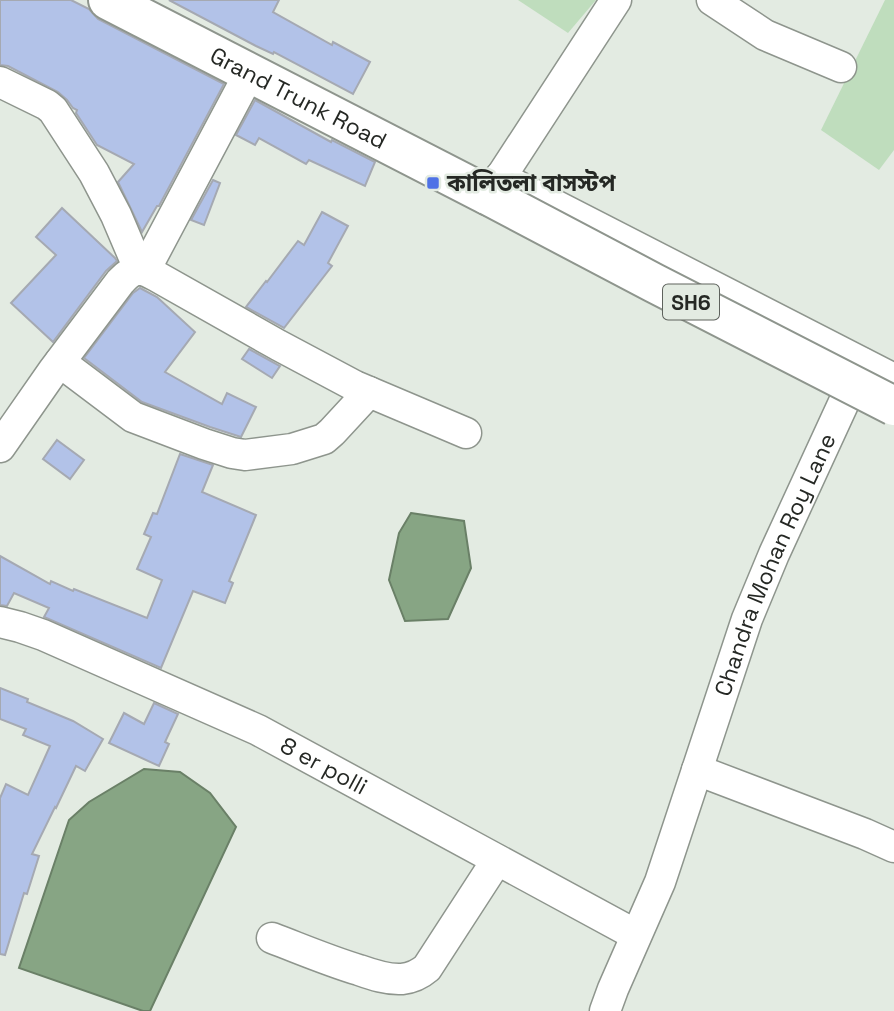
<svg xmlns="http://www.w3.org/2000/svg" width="894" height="1011" viewBox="0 0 894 1011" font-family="'Space Grotesk','Noto Sans Bengali',sans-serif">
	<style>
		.green { fill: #bfddbd }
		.water { fill: #87a584; stroke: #6a8067; stroke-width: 2 }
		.building { fill: #b2c2e8; stroke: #a5a9b2; stroke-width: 2 }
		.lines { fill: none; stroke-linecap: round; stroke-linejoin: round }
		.street-casing { stroke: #8e958d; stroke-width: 33 }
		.primary-casing { stroke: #8e958d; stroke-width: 42 }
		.street { stroke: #fff; stroke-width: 30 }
		.primary { stroke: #fff; stroke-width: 38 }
		.primary-bridge-casing { stroke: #8e958d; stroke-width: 42; stroke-linecap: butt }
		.primary-bridge { stroke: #fff; stroke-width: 38 }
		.poi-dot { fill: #4f72e6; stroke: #e3ebe2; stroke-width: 2.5 }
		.labels { text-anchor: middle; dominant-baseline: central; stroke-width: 5; stroke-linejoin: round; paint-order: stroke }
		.shield { fill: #e3ebe2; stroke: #5e625d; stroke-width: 2 }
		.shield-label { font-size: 21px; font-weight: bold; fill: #252824 }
		.street-label { font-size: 23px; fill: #252824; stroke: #e3ebe2 }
		.poi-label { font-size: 23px; font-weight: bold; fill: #252824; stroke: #e3ebe2; text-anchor: start }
	</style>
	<rect width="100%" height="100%" fill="#e3ebe2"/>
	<g class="green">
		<polygon points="518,0 596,0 568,33"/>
		<polygon points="885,0 894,0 894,150 879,170 821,130"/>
	</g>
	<g class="water">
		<polygon points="411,513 464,521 471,568 448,619 405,621 389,580 399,533"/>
		<polygon points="144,769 180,772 210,793 236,827 150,1011 143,1011 19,968 69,820 89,802"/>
	</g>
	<g class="building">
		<polygon points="0,0 71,0 89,9 98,19 224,84 159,206 157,206 142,232 118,182 134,164 97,145 76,113 77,110 73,108 67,100 58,92 8,66 0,65"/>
		<polygon points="169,0 279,0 273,12 332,45 333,42 370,62 353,94 274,52 273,54 256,46"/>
		<polygon points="255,100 331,142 332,140 375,162 365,186 309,160 306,164 259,138 255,145 236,135"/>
		<polygon points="213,180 220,183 204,225 191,220"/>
		<polygon points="62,208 115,258 117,261 106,271 53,342 11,303 56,255 36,237"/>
		<polygon points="322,212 348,226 328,263 332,266 284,328 246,307 266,281 267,282 298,241 304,245"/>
		<polygon points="140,288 157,297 195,332 165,372 222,404 227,393 256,407 241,437 210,427 142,402 84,358 133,293"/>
		<polygon points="249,349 280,366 272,378 242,359"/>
		<polygon points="57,440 84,460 70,479 43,459"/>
		<polygon points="180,454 213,465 202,492 256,515 229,581 233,583 225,603 193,591 161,668 44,617 49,608 14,593 7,606 0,605 0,556 50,584 51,581 73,591 74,589 147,618 162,580 137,569 151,537 144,534 153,513 157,514"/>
		<polygon points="0,688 28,699 27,702 73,721 103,739 85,771 76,766 56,808 55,807 32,854 39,856 27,894 24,893 5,955 0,954 0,798 6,784 28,795 50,746 23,735 26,729 0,719"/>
		<polygon points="154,703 178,714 165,742 169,744 159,766 109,743 124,713 144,724"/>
	</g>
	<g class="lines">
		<defs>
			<g id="street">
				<polyline points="712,0 765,35 841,67"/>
				<polyline points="0,82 47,105 53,110 94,173 116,215 139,269"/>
				<polyline points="500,177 894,379"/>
				<polyline points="491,192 616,0"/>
				<polyline points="145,270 249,74"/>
				<polyline points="60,362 133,417 204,444 232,453 245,455 292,449 324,439 332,432 369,392"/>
				<path d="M 0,447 L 53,371 L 120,282 C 134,267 139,267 156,276 L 278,345 L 355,386 L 466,433"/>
				<path id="s1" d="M 0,622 L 20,627 L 43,635 L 258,730 L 636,935"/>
				<polyline points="697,770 865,834 894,847"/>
				<path d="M 272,938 C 301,949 329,961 359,970 C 373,975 388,980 402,979 C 412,978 420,974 427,968 L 497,860"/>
				<path id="s2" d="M 605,1011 L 613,989 L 660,882 L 747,619 L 774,554 L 862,363"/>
			</g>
			<g id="primary">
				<path id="s3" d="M 108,0 L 489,196"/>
			</g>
		</defs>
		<use href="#street" class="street-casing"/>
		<use href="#primary" class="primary-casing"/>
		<use href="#street" class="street"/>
		<use href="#primary" class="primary"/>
		<defs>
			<polyline id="primary-bridge" points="489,196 654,283 894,406"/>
		</defs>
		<use href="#primary-bridge" class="primary-bridge-casing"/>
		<use href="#primary-bridge" class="primary-bridge"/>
	</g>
	<rect class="poi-dot" x="426" y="176" width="14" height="14" rx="3.5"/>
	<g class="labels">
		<rect class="shield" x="663" y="284.5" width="56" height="35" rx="5"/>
		<g class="shield-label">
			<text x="691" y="302">SH6</text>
		</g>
		<g class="street-label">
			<text stroke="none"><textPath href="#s3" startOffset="214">Grand Trunk Road</textPath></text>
			<text stroke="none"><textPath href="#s2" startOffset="478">Chandra Mohan Roy Lane</textPath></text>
			<text stroke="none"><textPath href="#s1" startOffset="355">8 er polli</textPath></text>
		</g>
		<g class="poi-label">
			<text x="447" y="183">কালিতলা বাসস্টপ</text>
		</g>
	</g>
</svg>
